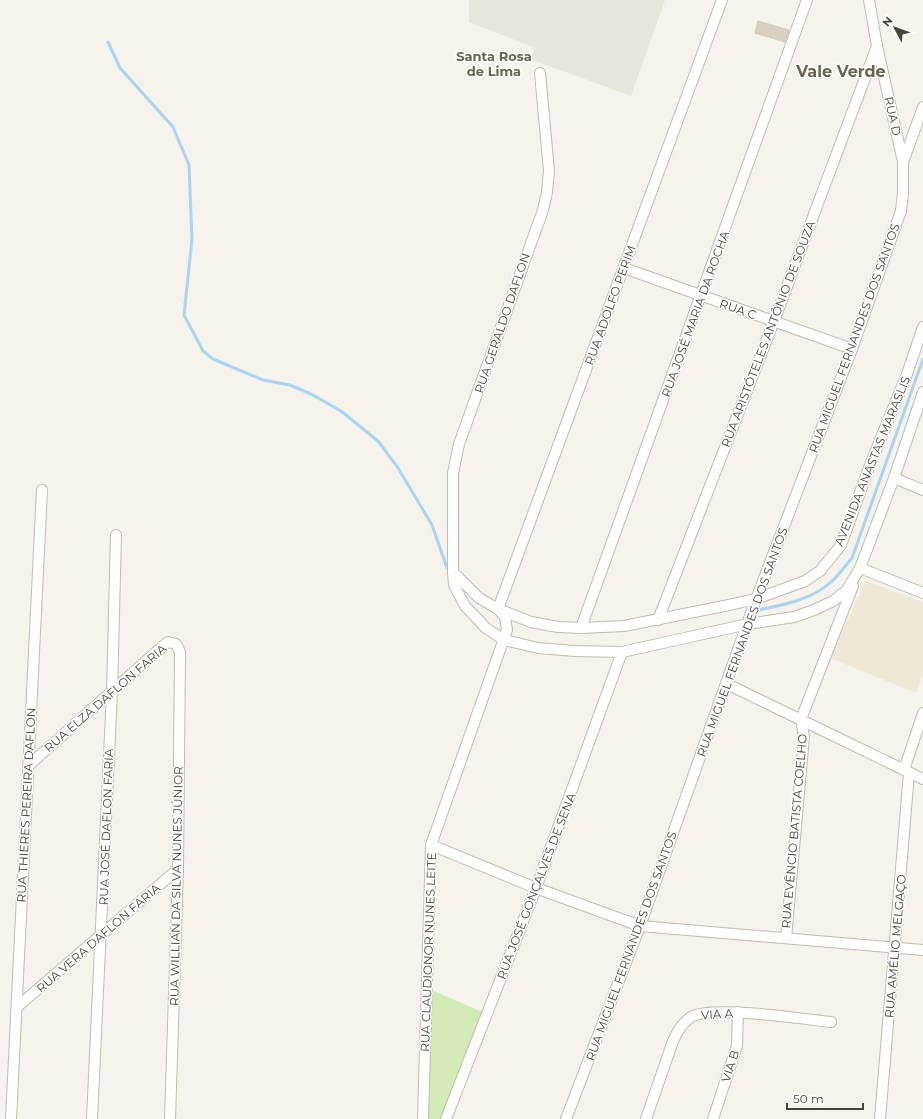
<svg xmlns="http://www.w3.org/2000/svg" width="923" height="1119" viewBox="0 0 923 1119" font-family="Montserrat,sans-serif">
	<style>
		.residential { fill: #eae5da }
		.education { fill: #efe8d6 }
		.green { fill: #d2eab5 }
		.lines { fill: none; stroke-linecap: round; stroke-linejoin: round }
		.stream { stroke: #a9d4f2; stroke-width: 3 }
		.building { fill: #d8cfc1; stroke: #d3c7b4 }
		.street-casing { stroke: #c2bbae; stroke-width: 12 }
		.street { stroke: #fff; stroke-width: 10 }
		.labels { text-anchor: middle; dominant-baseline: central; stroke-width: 3; stroke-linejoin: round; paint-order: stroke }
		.street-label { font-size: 12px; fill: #4b4439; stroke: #fff }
		.neighbourhood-label { font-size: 13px; font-weight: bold; fill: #6e6250; stroke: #fff }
		.district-label { font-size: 16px; font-weight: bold; fill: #6e6250; stroke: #fff }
	</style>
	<rect width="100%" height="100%" fill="#f6f3ec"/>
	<polygon class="residential" points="469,0 665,0 631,96 530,59 535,48 469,22"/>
	<polygon class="education" points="866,581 923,602 923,674 916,693 830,658"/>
	<polygon class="green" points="427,988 487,1014 446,1119 423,1119"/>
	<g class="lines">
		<g class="stream">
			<polyline points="108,42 120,68 173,127 189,165 192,239 184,315 203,351 213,359 263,380 290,385 311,394 341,411 378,441 398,468 432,525 447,568"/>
			<path d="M 754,611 C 781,605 810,601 831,582 C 839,575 845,566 852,558 L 923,359"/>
		</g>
	</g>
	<polygon class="building" points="758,21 789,30 785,42 755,33"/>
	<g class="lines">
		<defs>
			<g id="street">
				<polyline points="540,73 549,171 547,192 543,210 459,444 453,473 453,572 454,585 465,606 486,628 504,640 538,648 575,651 622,652 748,624 794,617 814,610 833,601 846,591 860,568 894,478 923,392"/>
				<polyline points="903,162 923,107"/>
				<polyline points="624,268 852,349"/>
				<polyline points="894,478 923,490"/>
				<polyline points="860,568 923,593"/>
				<polyline points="453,572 479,598 498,609 531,622 558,627 581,628 624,626 724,606 756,599 805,581 820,571 841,545 870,465 907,374 923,327"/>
				<polyline points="498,609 722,0"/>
				<polyline points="658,620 774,321 877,46"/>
				<polyline points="581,628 807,0"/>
				<polyline points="727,684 923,779"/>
				<polyline points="28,766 164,645 168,642 176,644 180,652 178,869 170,1119"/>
				<polyline points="904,770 923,713"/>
				<polyline points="431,845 536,888 640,926 923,950"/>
				<polyline points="786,938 804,737 801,719 853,586"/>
				<polyline points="17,1007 178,869"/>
				<polyline points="11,1119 42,490"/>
				<polyline points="92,1119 112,692 116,535"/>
				<polyline points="423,1119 431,845 507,630 505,617 498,609"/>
				<polyline points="446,1119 536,888 622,652"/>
				<polyline points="566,1119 640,926 756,599 852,349 901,211 903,193 903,162 877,46 869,0"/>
				<path d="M 646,1119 L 673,1041 C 677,1032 682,1023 691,1017 C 712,1005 804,1019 831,1022"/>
				<polyline points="713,1119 737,1046 738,1012"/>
				<polyline points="880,1119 909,773"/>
			</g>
		</defs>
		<use href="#street" class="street-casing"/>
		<use href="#street" class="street"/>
	</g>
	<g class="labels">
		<g class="street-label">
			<text transform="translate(893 116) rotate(77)">RUA D</text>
			<text transform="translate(610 305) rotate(-70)">RUA ADOLFO PERIM</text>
			<text transform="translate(738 309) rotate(19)">RUA C</text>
			<text transform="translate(695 314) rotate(-70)">RUA JOSÉ MARIA DA ROCHA</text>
			<text transform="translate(502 323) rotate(-71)">RUA GERALDO DAFLON</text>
			<text transform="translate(768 334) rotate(-69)">RUA ARISTÓTELES ANTÔNIO DE SOUZA</text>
			<text transform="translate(854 338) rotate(-70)">RUA MIGUEL FERNANDES DOS SANTOS</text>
			<text transform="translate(872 461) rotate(-68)">AVENIDA ANASTAS MARASLIS</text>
			<text transform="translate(742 642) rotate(-70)">RUA MIGUEL FERNANDES DOS SANTOS</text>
			<text transform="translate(105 698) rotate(-41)">RUA ELZA DAFLON FARIA</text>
			<text transform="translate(26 805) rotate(-87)">RUA THIERES PEREIRA DAFLON</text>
			<text transform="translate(106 827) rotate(-88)">RUA JOSÉ DAFLON FARIA</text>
			<text transform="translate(794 831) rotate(-85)">RUA EVÊNCIO BATISTA COELHO</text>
			<text transform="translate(176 886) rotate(-89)">RUA WILLIAN DA SILVA NUNES JÚNIOR</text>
			<text transform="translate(536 886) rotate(-69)">RUA JOSÉ GONÇALVES DE SENA</text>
			<text transform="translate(98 938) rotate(-41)">RUA VERA DAFLON FARIA</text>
			<text transform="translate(631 946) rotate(-70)">RUA MIGUEL FERNANDES DOS SANTOS</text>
			<text transform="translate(895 946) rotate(-85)">RUA AMÉLIO MELGAÇO</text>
			<text transform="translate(428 952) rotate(-88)">RUA CLAUDIONOR NUNES LEITE</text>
			<text transform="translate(717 1014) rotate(-4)">VIA A</text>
			<text transform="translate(730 1066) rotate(-72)">VIA B</text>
		</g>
		<g class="neighbourhood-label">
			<text x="494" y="56">Santa Rosa<tspan x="494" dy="15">de Lima</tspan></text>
		</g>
		<g class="district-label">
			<text x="841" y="71">Vale Verde</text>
		</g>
	</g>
	<g transform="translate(895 28) rotate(311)" stroke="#ffffff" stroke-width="3" paint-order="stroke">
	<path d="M0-3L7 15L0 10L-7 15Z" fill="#4b4439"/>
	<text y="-6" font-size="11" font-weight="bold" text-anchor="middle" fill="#4b4439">N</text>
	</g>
	<path d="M787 1103v6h76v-6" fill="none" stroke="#4b4439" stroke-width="2"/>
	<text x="793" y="1103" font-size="12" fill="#4b4439" stroke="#ffffff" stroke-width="3" paint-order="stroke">50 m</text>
</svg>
